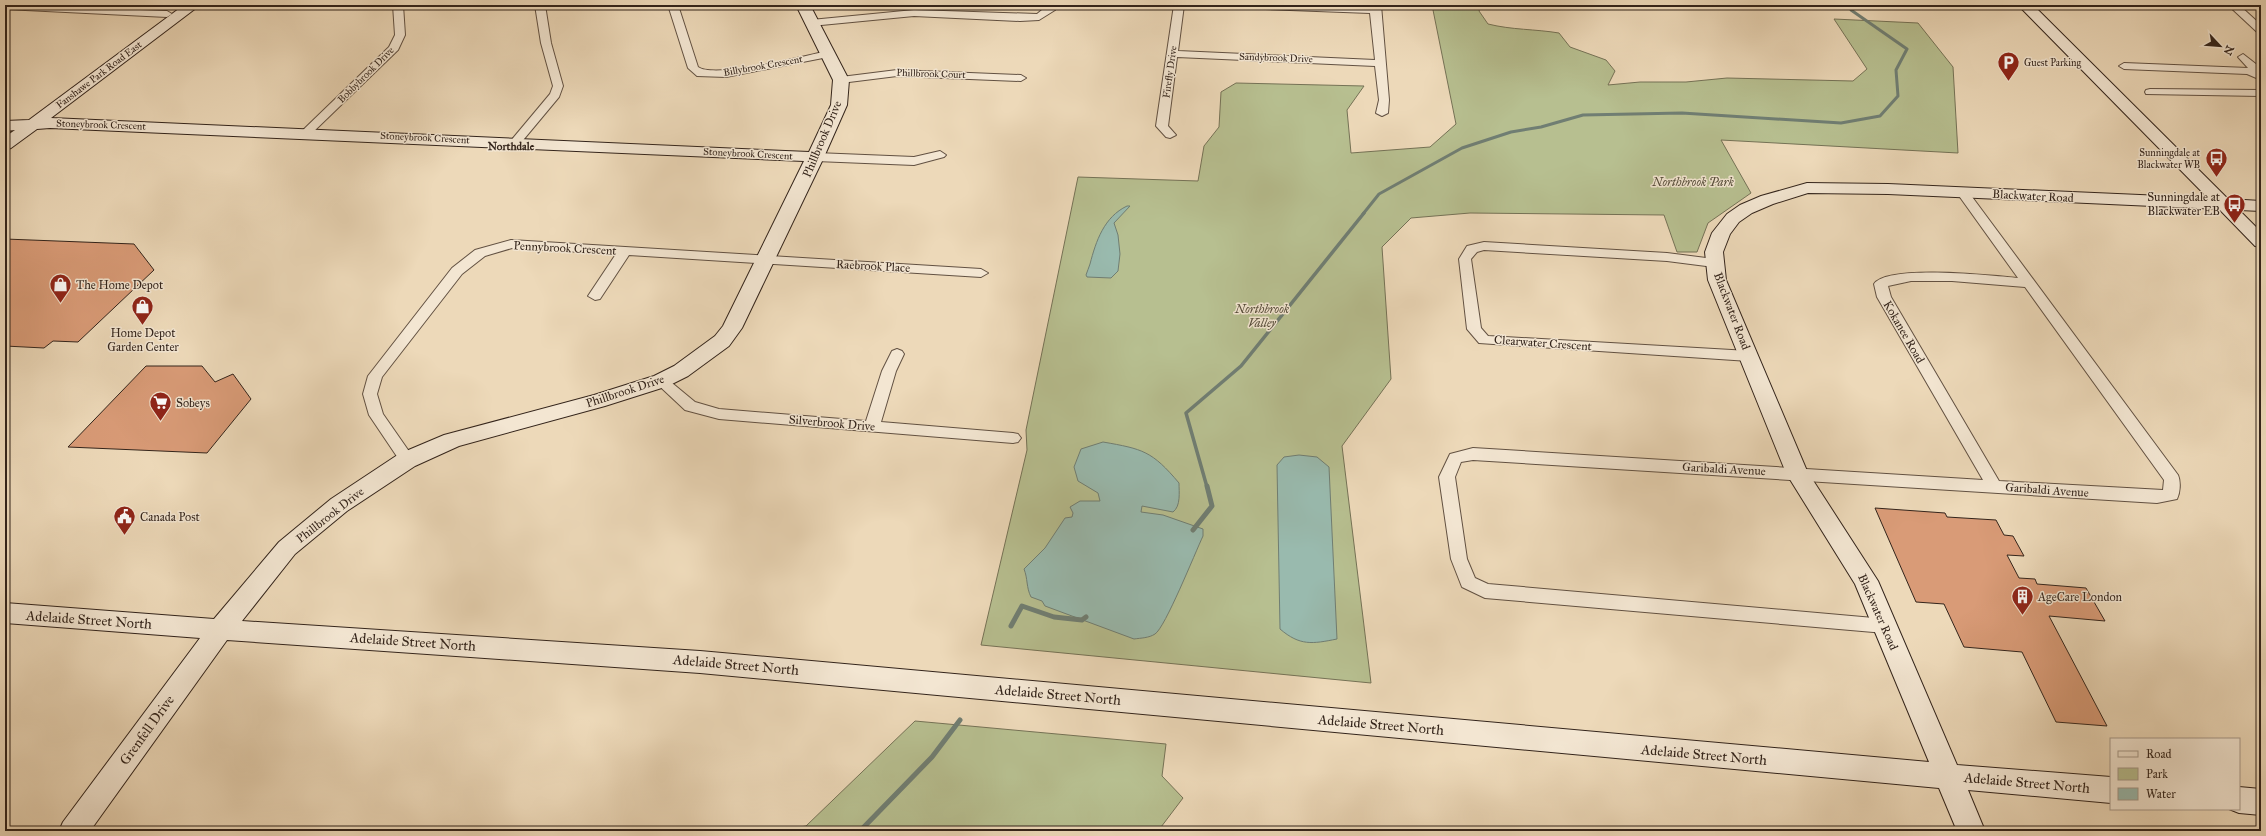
<svg xmlns="http://www.w3.org/2000/svg" width="2266" height="836" viewBox="0 0 2266 836" font-family="'IM FELL Great Primer',serif">
	<style>
		.green { fill: #b7bf90; stroke: #757256 }
		.water { fill: #99baae; stroke: #707e73 }
		.lines { fill: none; stroke-linecap: round; stroke-linejoin: round }
		.stream-far2 { stroke: #707e73; stroke-width: 3 }
		.stream-far1 { stroke: #707e73; stroke-width: 3.5 }
		.stream { stroke: #707e73; stroke-width: 5 }
		.building { fill: #d99b77; stroke: #33241b }
		.street-casing { stroke: #625142; stroke-width: 2 }
		.secondary-casing { stroke: #33241b; stroke-width: 2 }
		.street { fill: #f3e6d2; fill-rule: evenodd }
		.secondary { fill: #f3e6d2; fill-rule: evenodd }
		.labels { text-anchor: middle; dominant-baseline: central; stroke-width: 3; stroke-linejoin: round; paint-order: stroke }
		.far-street-label { font-size: 10px; fill: #33241b; stroke: #f3e6d2 }
		.far-poi-label { font-size: 10px; fill: #33241b; stroke: #f3e6d2; text-anchor: start }
		.far-neighbourhood-label { font-size: 11px; font-weight: bold; fill: #33241b; stroke: #f3e6d2 }
		.street-label { font-size: 12px; fill: #33241b; stroke: #f3e6d2 }
		.park-label { font-size: 12px; font-style: italic; fill: #544b38; stroke: #f3e6d2 }
		.poi-label { font-size: 12px; fill: #33241b; stroke: #f3e6d2; text-anchor: start }
		.near-street-label { font-size: 14px; fill: #33241b; stroke: #f3e6d2 }
	</style>
	<rect width="100%" height="100%" fill="#edd9b9"/>
	<filter id="stains"><feTurbulence type="fractalNoise" baseFrequency=".005" numOctaves="4"/><feColorMatrix values="0 0 0 0 .2 0 0 0 0 .09 0 0 0 0 .02 0 0 0 .5 -.17"/></filter>
	<radialGradient id="worn" r=".72"><stop offset=".6" stop-color="#630" stop-opacity="0"/><stop offset="1" stop-color="#630" stop-opacity=".3"/></radialGradient>
	<g class="green">
		<path d="M 1432,5 L 1481,5 L 1479,11 L 1488,24 C 1512,30 1535,29 1559,33 L 1570,47 L 1606,60 L 1615,71 L 1608,85 L 1640,82 L 1686,82 L 1727,78 L 1853,81 L 1867,69 L 1834,19 L 1918,23 L 1953,67 L 1958,153 L 1721,140 L 1751,193 L 1708,223 L 1697,252 L 1677,252 L 1664,215 L 1470,213 L 1411,218 L 1382,247 L 1391,379 L 1342,446 L 1371,683 L 981,645 L 1027,450 L 1026,430 L 1078,177 L 1198,181 L 1204,146 L 1219,127 L 1221,92 L 1236,83 L 1364,86 L 1347,110 L 1351,153 L 1430,147 L 1456,124 Z"/>
		<polygon points="915,721 1166,744 1162,776 1183,798 1158,831 775,831 806,826"/>
	</g>
	<g class="water">
		<path d="M 1127,206 L 1130,206 L 1114,223 L 1118,235 L 1120,254 L 1118,271 L 1111,278 L 1087,277 L 1086,275 C 1087,271 1089,268 1090,264 C 1096,241 1104,217 1127,206 Z"/>
		<path d="M 1103,442 C 1143,449 1152,451 1179,483 C 1179,492 1181,506 1173,512 L 1142,506 L 1141,512 L 1163,515 L 1203,529 L 1203,536 C 1195,553 1165,628 1155,634 C 1149,638 1141,638 1134,639 L 1045,606 L 1042,601 L 1031,597 C 1026,587 1028,579 1024,569 L 1045,548 L 1065,518 L 1072,517 L 1073,513 L 1070,507 L 1080,501 L 1100,501 L 1098,493 L 1078,481 L 1074,467 L 1081,449 Z"/>
		<path d="M 1299,455 L 1317,457 L 1329,467 L 1337,639 C 1312,644 1300,646 1280,629 L 1277,465 L 1284,457 Z"/>
	</g>
	<g class="lines">
		<polyline class="stream-far2" points="1363,214 1379,194 1462,148 1511,132 1541,127 1583,115 1682,113 1841,123 1880,116 1898,96 1896,70 1907,49 1851,10"/>
		<polyline class="stream-far1" points="1207,487 1186,413 1241,366 1364,213"/>
		<g class="stream">
			<polyline points="1193,530 1212,506 1207,486"/>
			<polyline points="1011,626 1022,606 1054,617 1082,620 1086,617"/>
			<polyline points="860,831 932,757 960,720"/>
		</g>
	</g>
	<g class="building">
		<polygon points="5,239 134,244 154,270 78,342 53,341 44,348 5,346"/>
		<polygon points="146,366 202,366 215,382 233,374 251,399 207,453 68,447"/>
		<polygon points="1875,508 1945,513 1947,517 1996,520 2004,535 2013,536 2024,556 2007,555 2019,578 2035,579 2037,584 2086,588 2105,621 2049,616 2107,726 2056,722 2022,652 1964,647 1944,604 1916,602"/>
	</g>
	<g class="lines">
		<defs>
			<g id="street">
				<polygon points="5,5 167,11 172,14 167,17 5,9"/>
				<polygon points="393,5 403,5 405,35 398,50 310,135 302,135 300,133 302,131 389,47 395,35"/>
				<polygon points="535,5 545,5 551,43 563,86 559,97 519,145 515,146 509,143 550,94 553,86 541,43"/>
				<path d="M 668,5 L 678,5 L 698,67 C 715,79 804,56 828,51 L 833,54 L 828,57 L 726,77 L 697,76 L 688,68 Z"/>
				<polygon points="1048,5 1058,5 1055,10 1039,20 1020,21 914,16 811,26 806,23 811,20 914,10 1037,14"/>
				<polygon points="1174,5 1184,5 1178,51 1375,60 1370,13 1240,8 1235,5 1371,7 1371,5 1381,5 1389,100 1388,113 1382,116 1376,113 1379,100 1375,66 1177,57 1168,126 1176,135 1170,138 1166,137 1156,126"/>
				<polygon points="2228,5 2239,5 2261,25 2261,33 2257,32"/>
				<polygon points="2243,54 2261,68 2261,80 2247,74 2124,69 2119,66 2124,63 2248,68 2238,57"/>
				<polygon points="897,70 1021,75 1026,78 1021,81 897,76 841,83 836,80 841,77"/>
				<polygon points="2150,89 2261,90 2261,96 2146,94 2145,92 2146,90"/>
				<polygon points="940,151 946,155 944,157 914,165 816,161 810,157 816,153 914,157"/>
				<path d="M 1963,189 L 1967,190 L 2178,475 C 2181,482 2180,493 2177,499 L 2157,503 L 1473,460 L 1461,462 L 1455,477 L 1467,559 L 1475,578 L 1488,584 L 1885,619 L 1891,621 L 1894,626 L 1891,631 L 1885,633 L 1485,598 L 1462,587 L 1451,559 L 1439,477 L 1450,454 L 1473,448 L 1983,480 L 1877,297 L 1874,284 C 1888,264 1994,276 2018,278 L 1957,193 ZM 1911,281 L 1952,281 L 2025,287 L 2164,480 L 2163,490 L 1999,481 L 1891,297 L 1888,286 Z"/>
				<polygon points="511,240 981,269 988,273 981,277 629,255 600,299 595,300 588,296 616,254 512,248 485,256 462,274 382,377 377,394 383,414 415,460 412,464 407,466 402,464 369,415 363,394 368,376 452,268 475,250"/>
				<polygon points="1484,242 1667,253 1714,259 1721,263 1714,267 1667,261 1484,250 1477,252 1471,259 1481,328 1488,336 1749,351 1754,353 1756,356 1754,359 1749,361 1479,343 1467,329 1459,259 1467,246"/>
				<polygon points="897,349 902,351 904,354 896,371 881,422 1013,433 1018,434 1021,438 1018,442 1013,443 719,419 685,410 654,381 656,378 666,378 695,402 719,409 866,421 882,371 892,351"/>
			</g>
			<g id="secondary">
				<polygon points="184,5 200,5 51,118 809,152 831,105 833,80 796,5 810,5 849,80 847,105 824,157 742,328 729,346 688,376 668,386 605,406 459,446 415,466 347,511 295,554 242,621 700,651 1929,762 1855,584 1786,473 1708,280 1705,252 1712,233 1727,214 1740,205 1761,196 1807,183 1888,184 2208,198 2018,5 2033,5 2228,199 2261,201 2261,211 2239,210 2261,232 2261,247 2255,246 2219,209 1888,194 1808,193 1773,204 1752,213 1739,222 1730,234 1723,252 1726,280 1807,471 1878,581 1957,765 2111,777 2111,803 1968,790 1985,831 1957,831 1939,788 700,673 227,640 90,831 59,831 63,822 200,638 5,623 5,603 214,619 279,542 331,499 399,454 444,435 594,395 654,376 674,366 715,336 723,326 804,161 50,128 37,129 11,148 5,150 5,137 15,130 5,131 5,121 29,120"/>
				<polygon points="2239,787 2261,789 2261,815 2239,813 2229,809 2239,809"/>
			</g>
		</defs>
		<use href="#street" class="street-casing"/>
		<use href="#secondary" class="secondary-casing"/>
		<use href="#street" class="street"/>
		<use href="#secondary" class="secondary"/>
	</g>
	<defs>
		<symbol id="parking-pin" viewBox="-11 -11 22 30"><path d="M0 17L-7.5 6A9.5 9.5 0 1 1 7.5 6Z" fill="#8f2418" stroke="#f3e6d2"/><path d="M-3.5-5.5H1a3.5 3.5 0 0 1 0 7H-1V5.5H-3.5ZM-1-3.4V-.6H.8a1.4 1.4 0 0 0 0-2.8Z" fill="#fff"/></symbol>
		<symbol id="bus-pin" viewBox="-11 -11 22 30"><path d="M0 17L-7.5 6A9.5 9.5 0 1 1 7.5 6Z" fill="#8f2418" stroke="#f3e6d2"/><path d="M-5-6H5V4H4V6H2V4H-2V6H-4V4H-5ZM-3.5-4V0h7V-4ZM-3.5 1.2v1.5H-2V1.2ZM2 1.2v1.5H3.5V1.2Z" fill="#fff"/></symbol>
		<symbol id="shop-pin" viewBox="-11 -11 22 30"><path d="M0 17L-7.5 6A9.5 9.5 0 1 1 7.5 6Z" fill="#8f2418" stroke="#f3e6d2"/><path d="M-5-2.5h2.3a2.7 3.5 0 0 1 5.4 0H5L5.5 6h-11ZM-1.5-2.5h3a1.5 2.3 0 0 0-3 0Z" fill="#fff"/></symbol>
		<symbol id="supermarket-pin" viewBox="-11 -11 22 30"><path d="M0 17L-7.5 6A9.5 9.5 0 1 1 7.5 6Z" fill="#8f2418" stroke="#f3e6d2"/><path d="M-6-5.5h2.5l.6 2H6L4.5 2H-2.5L-4.4-4H-6ZM-1.5 3.2a1.3 1.3 0 1 0 .1 0ZM3 3.2a1.3 1.3 0 1 0 .1 0Z" fill="#fff"/></symbol>
		<symbol id="civic-pin" viewBox="-11 -11 22 30"><path d="M0 17L-7.5 6A9.5 9.5 0 1 1 7.5 6Z" fill="#8f2418" stroke="#f3e6d2"/><path d="M-.6-6.5H3V-4.5H.6V-3L4-1V1h2V6H-6V1h2V-1L-.6-3ZM-1.2 2.5V6h2.4V2.5Z" fill="#fff"/></symbol>
		<symbol id="building-pin" viewBox="-11 -11 22 30"><path d="M0 17L-7.5 6A9.5 9.5 0 1 1 7.5 6Z" fill="#8f2418" stroke="#f3e6d2"/><path d="M-4-6H4V6H1V3H-1V6H-4ZM-2.5-4.3h1.7v1.8h-1.7ZM.8-4.3h1.7v1.8H.8ZM-2.5-1h1.7V.8h-1.7ZM.8-1h1.7V.8H.8Z" fill="#fff"/></symbol>
	</defs>
	<g fill-rule="evenodd">
		<use href="#parking-pin" x="1996" y="50" width="25" height="34"/>
		<use href="#bus-pin" x="2204" y="146" width="25" height="34"/>
		<use href="#bus-pin" x="2222" y="192" width="25" height="34"/>
		<use href="#shop-pin" x="48" y="272" width="25" height="34"/>
		<use href="#shop-pin" x="130" y="294" width="25" height="34"/>
		<use href="#supermarket-pin" x="148" y="390" width="25" height="34"/>
		<use href="#civic-pin" x="112" y="504" width="25" height="34"/>
		<use href="#building-pin" x="2010" y="584" width="25" height="34"/>
	</g>
	<g class="labels">
		<g class="far-street-label">
			<text transform="translate(1276 58) rotate(2)">Sandybrook Drive</text>
			<text transform="translate(763 66) rotate(-10)">Billybrook Crescent</text>
			<text transform="translate(1170 72) rotate(-82)">Firefly Drive</text>
			<text transform="translate(931 74) rotate(2)">Phillbrook Court</text>
			<text transform="translate(99 75) rotate(-37)">Fanshawe Park Road East</text>
			<text transform="translate(366 75) rotate(-45)">Bobbybrook Drive</text>
			<text transform="translate(101 125) rotate(2)">Stoneybrook Crescent</text>
			<text transform="translate(425 138) rotate(3)">Stoneybrook Crescent</text>
			<text transform="translate(748 154) rotate(3)">Stoneybrook Crescent</text>
		</g>
		<g class="far-poi-label">
			<text x="2024" y="63">Guest Parking</text>
			<text x="2200" y="153" text-anchor="end">Sunningdale at<tspan x="2200" dy="12">Blackwater WB</tspan></text>
		</g>
		<g class="far-neighbourhood-label">
			<text x="511" y="146">Northdale</text>
		</g>
		<g class="street-label">
			<text transform="translate(822 139) rotate(-67)">Phillbrook Drive</text>
			<text transform="translate(2033 196) rotate(3)">Blackwater Road</text>
			<text transform="translate(565 248) rotate(3)">Pennybrook Crescent</text>
			<text transform="translate(873 266) rotate(3)">Raebrook Place</text>
			<text transform="translate(1732 311) rotate(69)">Blackwater Road</text>
			<text transform="translate(1904 332) rotate(60)">Kokanee Road</text>
			<text transform="translate(1543 343) rotate(4)">Clearwater Crescent</text>
			<text transform="translate(625 391) rotate(-18)">Phillbrook Drive</text>
			<text transform="translate(832 423) rotate(5)">Silverbrook Drive</text>
			<text transform="translate(1724 469) rotate(3)">Garibaldi Avenue</text>
			<text transform="translate(2047 490) rotate(4)">Garibaldi Avenue</text>
			<text transform="translate(330 515) rotate(-38)">Phillbrook Drive</text>
			<text transform="translate(1878 612) rotate(66)">Blackwater Road</text>
		</g>
		<g class="park-label">
			<text x="1693" y="182">Northbrook Park</text>
			<text x="1262" y="309">Northbrook<tspan x="1262" dy="14">Valley</tspan></text>
		</g>
		<g class="poi-label">
			<text x="2220" y="197" text-anchor="end">Sunningdale at<tspan x="2220" dy="14">Blackwater EB</tspan></text>
			<text x="76" y="285">The Home Depot</text>
			<text x="143" y="333" text-anchor="middle">Home Depot<tspan x="143" dy="14">Garden Center</tspan></text>
			<text x="176" y="403">Sobeys</text>
			<text x="140" y="517">Canada Post</text>
			<text x="2038" y="597">AgeCare London</text>
		</g>
		<g class="near-street-label">
			<text transform="translate(89 620) rotate(4)">Adelaide Street North</text>
			<text transform="translate(413 642) rotate(4)">Adelaide Street North</text>
			<text transform="translate(736 665) rotate(5)">Adelaide Street North</text>
			<text transform="translate(1058 695) rotate(5)">Adelaide Street North</text>
			<text transform="translate(1381 725) rotate(5)">Adelaide Street North</text>
			<text transform="translate(147 730) rotate(-54)">Grenfell Drive</text>
			<text transform="translate(1704 755) rotate(5)">Adelaide Street North</text>
			<text transform="translate(2027 783) rotate(5)">Adelaide Street North</text>
		</g>
	</g>
	<rect width="2266" height="836" fill="none" stroke="#edd9b9" stroke-width="20"/>
	<rect x="6" y="6" width="2254" height="824" fill="none" stroke="#33241b" stroke-width="2"/>
	<rect x="10" y="10" width="2246" height="816" fill="none" stroke="#33241b"/>
	<rect x="2110" y="738" width="130" height="72" fill="#f3e6d2" stroke="#a69889"/>
	<rect x="2118" y="751" width="20" height="6" fill="#f3e6d2" stroke="#a69889"/>
	<text x="2146" y="758" font-size="12" fill="#33241b">Road</text>
	<rect x="2118" y="768" width="20" height="12" fill="#b7bf90" stroke="#a69889"/>
	<text x="2146" y="778" font-size="12" fill="#33241b">Park</text>
	<rect x="2118" y="788" width="20" height="12" fill="#99baae" stroke="#a69889"/>
	<text x="2146" y="798" font-size="12" fill="#33241b">Water</text>
	<g transform="translate(2220 46) rotate(116)" stroke="#f3e6d2" stroke-width="3" paint-order="stroke">
	<path d="M0-3L7 15L0 10L-7 15Z" fill="#33241b"/>
	<text y="-6" font-size="11" font-weight="bold" text-anchor="middle" fill="#33241b">N</text>
	</g>
	<rect width="100%" height="100%" filter="url(#stains)"/>
	<rect width="100%" height="100%" fill="url(#worn)"/>
</svg>
